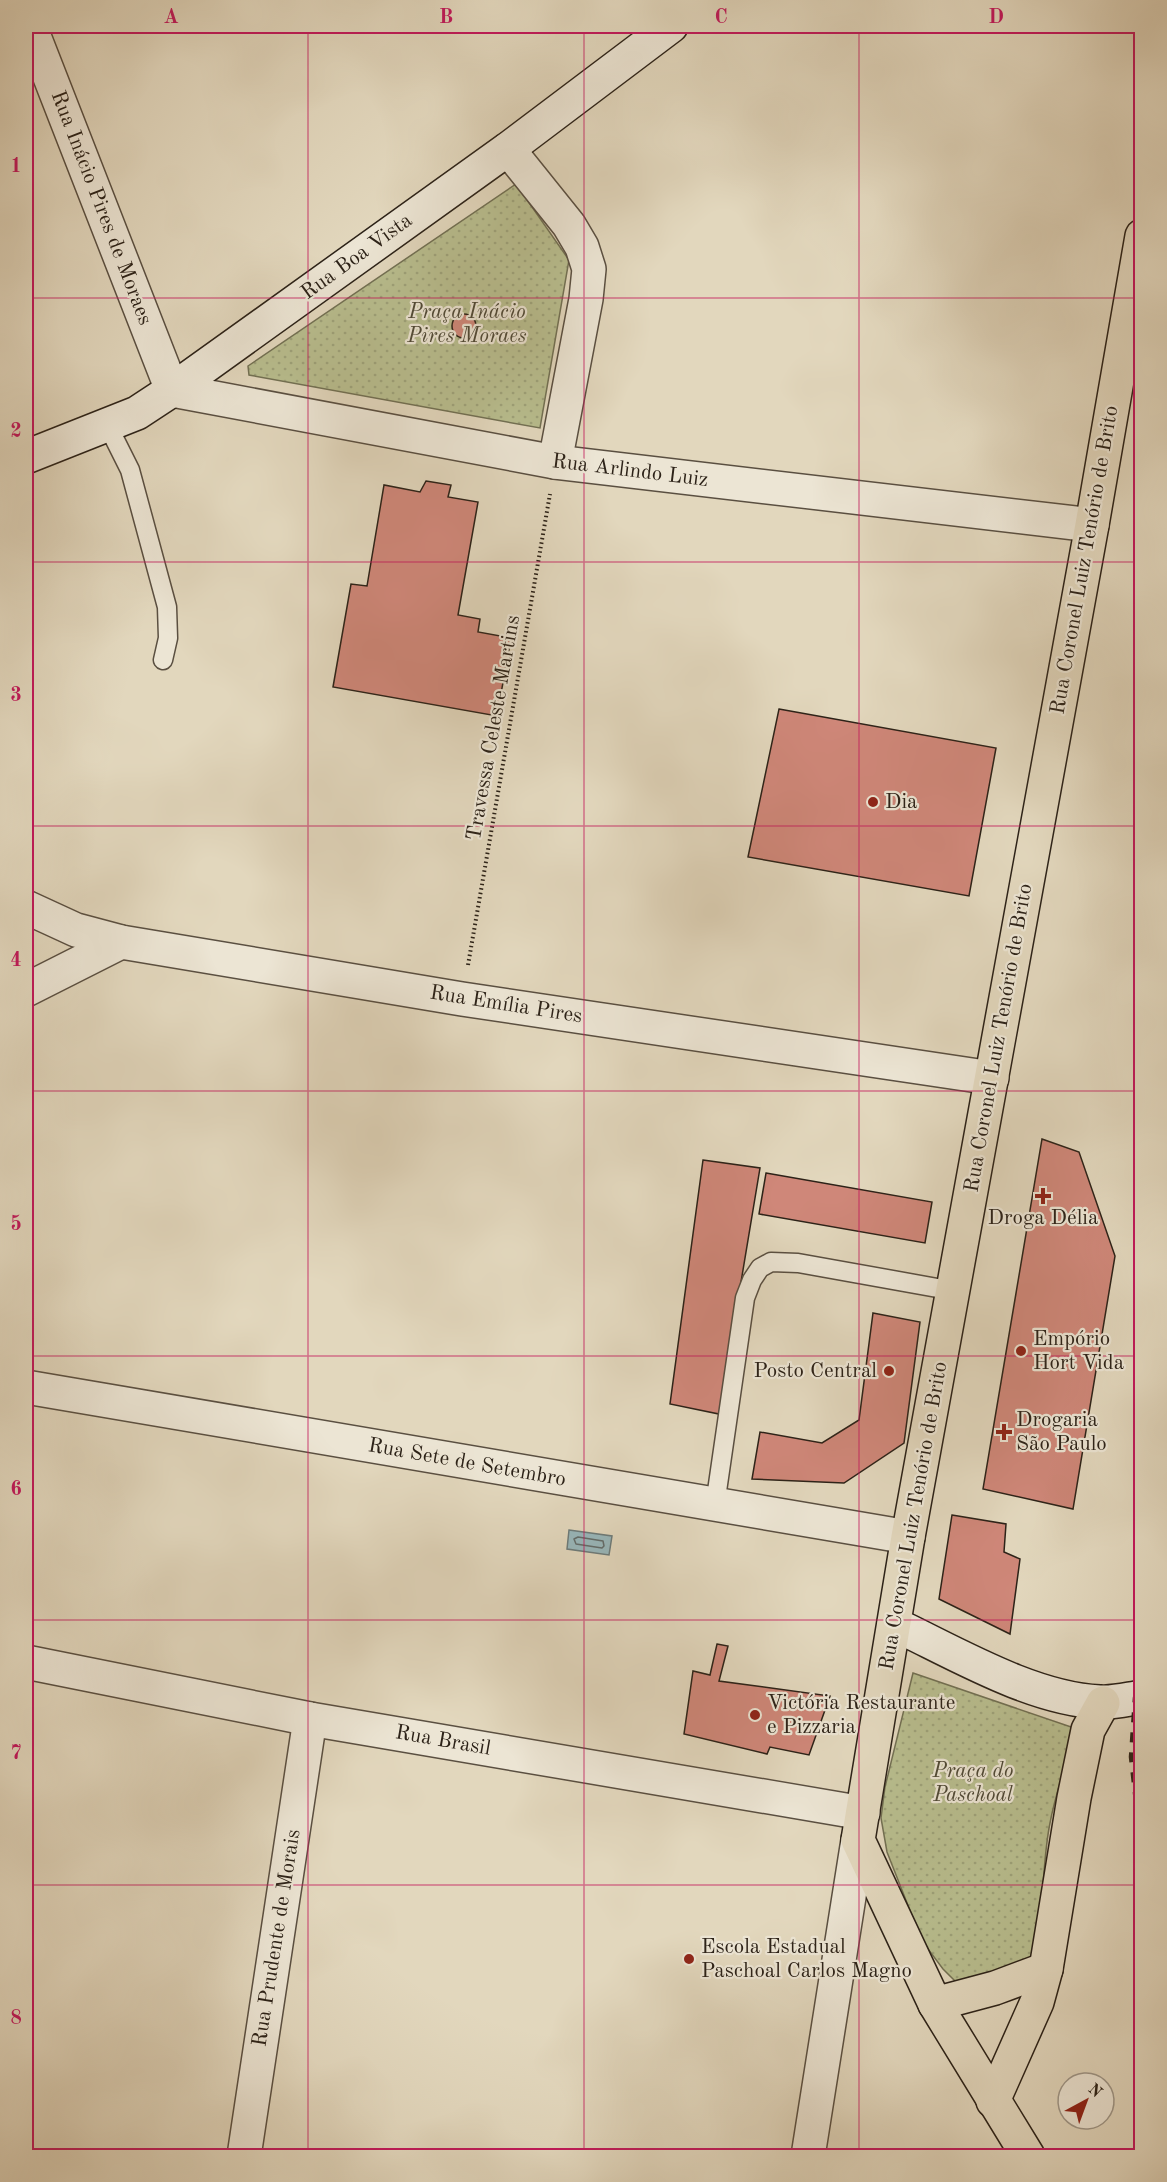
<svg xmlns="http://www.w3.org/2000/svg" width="1167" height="2182" viewBox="0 0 1167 2182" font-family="'Old Standard TT',serif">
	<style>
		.grass { fill: url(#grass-dots); stroke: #727053; stroke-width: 1.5 }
		.water { fill: #98b7bb; stroke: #6d7b7a; stroke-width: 1.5 }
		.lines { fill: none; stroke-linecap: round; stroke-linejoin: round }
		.shore { stroke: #626c6a; stroke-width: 1.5 }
		.building { fill: #cf8779; stroke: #2c2218; stroke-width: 1.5 }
		.lane-casing { stroke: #5a4f41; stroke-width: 21 }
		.street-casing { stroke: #5a4f41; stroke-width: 36 }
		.secondary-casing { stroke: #2c2218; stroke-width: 36 }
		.primary-casing { stroke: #2c2218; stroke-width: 36 }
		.path { stroke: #2c2218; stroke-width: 4; stroke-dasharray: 1.5 3; stroke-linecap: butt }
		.lane { stroke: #ece5d4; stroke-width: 18 }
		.street { stroke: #ece5d4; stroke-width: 33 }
		.secondary { stroke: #ece5d4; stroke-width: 33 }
		.primary { stroke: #e2d7bd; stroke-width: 33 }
		.rail { stroke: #2c2218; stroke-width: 4.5; stroke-dasharray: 10 10; stroke-linecap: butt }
		.grid { fill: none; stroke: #c2185b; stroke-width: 1.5; stroke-opacity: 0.55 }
		.poi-dot { fill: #8f2418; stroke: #ece5d4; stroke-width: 2 }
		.labels { text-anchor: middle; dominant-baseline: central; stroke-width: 4.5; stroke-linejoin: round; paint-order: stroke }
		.street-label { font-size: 21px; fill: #2c2218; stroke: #ece5d4 }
		.park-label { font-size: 21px; font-style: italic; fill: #4f4936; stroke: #ece5d4 }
		.poi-label { font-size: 21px; fill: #2c2218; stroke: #ece5d4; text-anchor: start }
		.neatline { fill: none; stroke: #c2185b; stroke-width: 2 }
		.grid-label { font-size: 20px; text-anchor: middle; font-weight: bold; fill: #c2185b }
	</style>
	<defs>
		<pattern id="grass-dots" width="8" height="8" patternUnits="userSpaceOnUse" patternTransform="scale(1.5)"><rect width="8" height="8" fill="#b8bd8e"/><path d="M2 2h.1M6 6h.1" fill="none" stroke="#9ea27a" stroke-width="1.8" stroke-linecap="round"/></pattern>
	</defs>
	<rect width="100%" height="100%" fill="#e2d7bd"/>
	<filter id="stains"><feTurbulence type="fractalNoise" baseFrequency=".00333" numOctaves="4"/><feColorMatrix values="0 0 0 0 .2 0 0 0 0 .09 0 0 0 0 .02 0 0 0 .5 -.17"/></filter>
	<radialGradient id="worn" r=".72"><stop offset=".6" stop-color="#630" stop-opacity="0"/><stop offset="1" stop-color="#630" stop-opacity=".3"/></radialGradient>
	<g class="grass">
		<polygon points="516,184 569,260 540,428 249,375 248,366"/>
		<path d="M 913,1673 L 1077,1729 C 1067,1760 1056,1791 1050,1823 C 1040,1872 1047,1922 1026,1969 L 958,1984 L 943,1969 L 922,1941 L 887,1852 L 881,1818 L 885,1787 Z"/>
	</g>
	<polygon class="water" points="569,1530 612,1536 609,1555 567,1549"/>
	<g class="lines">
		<polygon class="shore" points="578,1537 603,1541 604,1546 602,1548 576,1544 574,1539"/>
	</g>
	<g class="building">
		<circle cx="464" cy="326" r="12"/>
		<polygon points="426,481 451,485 448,497 478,502 458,615 480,619 478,632 511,638 497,716 333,687 351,584 367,586 384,485 420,492"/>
		<polygon points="779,709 996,748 969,896 748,857"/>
		<polygon points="1042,1139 1079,1152 1115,1256 1073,1509 983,1489"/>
		<polygon points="703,1160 760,1168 719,1414 670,1404"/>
		<polygon points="766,1173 932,1202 925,1243 759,1214"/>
		<polygon points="873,1313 920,1322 904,1443 844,1483 752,1479 760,1432 822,1443 859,1420"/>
		<polygon points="952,1515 1006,1524 1004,1552 1020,1559 1010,1634 939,1599"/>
		<polygon points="717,1644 728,1646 719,1681 830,1696 809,1755 770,1747 767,1754 684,1734 693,1671 710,1675"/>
	</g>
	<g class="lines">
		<defs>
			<g id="lane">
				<polyline points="107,424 130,470 167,607 168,638 163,660"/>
				<polyline points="715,1505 745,1298 752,1280 760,1268 771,1262 798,1263 954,1291"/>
			</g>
			<g id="street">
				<polyline points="30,26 172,390 555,462 1092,525"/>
				<polyline points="508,149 569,225 582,247 589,269 586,299 555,462"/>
				<polyline points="26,907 76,930 121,942 462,999 992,1078"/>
				<polyline points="26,990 121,942"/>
				<polyline points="26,1387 908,1537"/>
				<polyline points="26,1662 310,1719 863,1813"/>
				<polyline points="244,2156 310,1719"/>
				<polyline points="808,2156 858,1840"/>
			</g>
			<g id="secondary">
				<polyline points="26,457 137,413 172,390 508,149 671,26"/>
				<path d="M 894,1624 C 955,1653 1032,1699 1100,1702 C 1114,1703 1128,1699 1142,1697"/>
			</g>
			<g id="primary">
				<polyline points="935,2004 995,1988 1046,1969"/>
				<polyline points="993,2101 1037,2002 1046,1969 1074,1798 1088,1730 1103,1703"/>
				<polyline points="1028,2156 935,2004 858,1840 908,1537 1092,525 1142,236"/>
			</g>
		</defs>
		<use href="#lane" class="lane-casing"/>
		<use href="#street" class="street-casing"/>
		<use href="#secondary" class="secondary-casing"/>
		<use href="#primary" class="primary-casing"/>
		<polyline class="path" points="468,965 550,494"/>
		<use href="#lane" class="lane"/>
		<use href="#street" class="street"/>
		<use href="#secondary" class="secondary"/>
		<use href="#primary" class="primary"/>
		<polyline class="rail" points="1142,1653 1135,1698 1131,1757 1142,1856"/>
	</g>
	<path class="grid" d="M 308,26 L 308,2156M 584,26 L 584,2156M 859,26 L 859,2156M 26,298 L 1142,298M 26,562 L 1142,562M 26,826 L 1142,826M 26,1091 L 1142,1091M 26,1356 L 1142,1356M 26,1620 L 1142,1620M 26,1885 L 1142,1885"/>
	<g class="poi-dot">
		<circle cx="873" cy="802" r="6"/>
		<path d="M1040 1187h6v6h6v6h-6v6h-6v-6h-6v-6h6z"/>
		<circle cx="1021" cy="1351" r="6"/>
		<circle cx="889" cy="1371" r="6"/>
		<path d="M1001 1423h6v6h6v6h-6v6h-6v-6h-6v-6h6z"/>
		<circle cx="755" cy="1715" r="6"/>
		<circle cx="689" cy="1959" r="6"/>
	</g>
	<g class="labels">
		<g class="street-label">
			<text transform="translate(101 208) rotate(69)">Rua Inácio Pires de Moraes</text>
			<text transform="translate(357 257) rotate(-36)">Rua Boa Vista</text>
			<text transform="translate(630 471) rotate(7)">Rua Arlindo Luiz</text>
			<text transform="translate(1085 560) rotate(-80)">Rua Coronel Luiz Tenório de Brito</text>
			<text transform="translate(494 728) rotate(-80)">Travessa Celeste Martins</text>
			<text transform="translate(506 1005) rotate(9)">Rua Emília Pires</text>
			<text transform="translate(999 1038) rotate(-80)">Rua Coronel Luiz Tenório de Brito</text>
			<text transform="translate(467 1463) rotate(10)">Rua Sete de Setembro</text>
			<text transform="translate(914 1516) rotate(-80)">Rua Coronel Luiz Tenório de Brito</text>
			<text transform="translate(443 1741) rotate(10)">Rua Brasil</text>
			<text transform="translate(277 1938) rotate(-81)">Rua Prudente de Morais</text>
		</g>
		<g class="park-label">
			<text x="467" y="312">Praça Inácio<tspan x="467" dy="24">Pires Moraes</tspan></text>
			<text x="973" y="1771">Praça do<tspan x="973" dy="24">Paschoal</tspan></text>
		</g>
		<g class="poi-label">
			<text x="885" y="802">Dia</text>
			<text x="1043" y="1218" text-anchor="middle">Droga Délia</text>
			<text x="1033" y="1339">Empório<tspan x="1033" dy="24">Hort Vida</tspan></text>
			<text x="877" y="1371" text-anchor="end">Posto Central</text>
			<text x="1016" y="1420">Drogaria<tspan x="1016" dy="24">São Paulo</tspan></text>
			<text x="767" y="1703">Victória Restaurante<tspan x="767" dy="24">e Pizzaria</tspan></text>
			<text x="701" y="1947">Escola Estadual<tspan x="701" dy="24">Paschoal Carlos Magno</tspan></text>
		</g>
	</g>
	<rect width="1167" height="2182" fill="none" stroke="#e2d7bd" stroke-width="66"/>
	<g transform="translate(1086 2101) rotate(41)"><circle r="28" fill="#ece5d4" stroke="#9f9789" stroke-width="1.5"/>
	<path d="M0-4.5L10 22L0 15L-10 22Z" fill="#8f2418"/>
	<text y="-9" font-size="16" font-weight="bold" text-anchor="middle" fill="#2c2218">N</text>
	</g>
	<rect x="33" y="33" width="1101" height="2116" class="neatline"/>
	<g class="grid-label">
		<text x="171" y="23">A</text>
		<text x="446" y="23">B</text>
		<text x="721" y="23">C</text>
		<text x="996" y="23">D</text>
		<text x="16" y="172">1</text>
		<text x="16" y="437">2</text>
		<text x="16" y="701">3</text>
		<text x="16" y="966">4</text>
		<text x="16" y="1230">5</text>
		<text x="16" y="1495">6</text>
		<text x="16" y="1759">7</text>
		<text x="16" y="2024">8</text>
	</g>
	<rect width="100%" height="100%" filter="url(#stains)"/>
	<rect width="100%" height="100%" fill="url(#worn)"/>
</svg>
